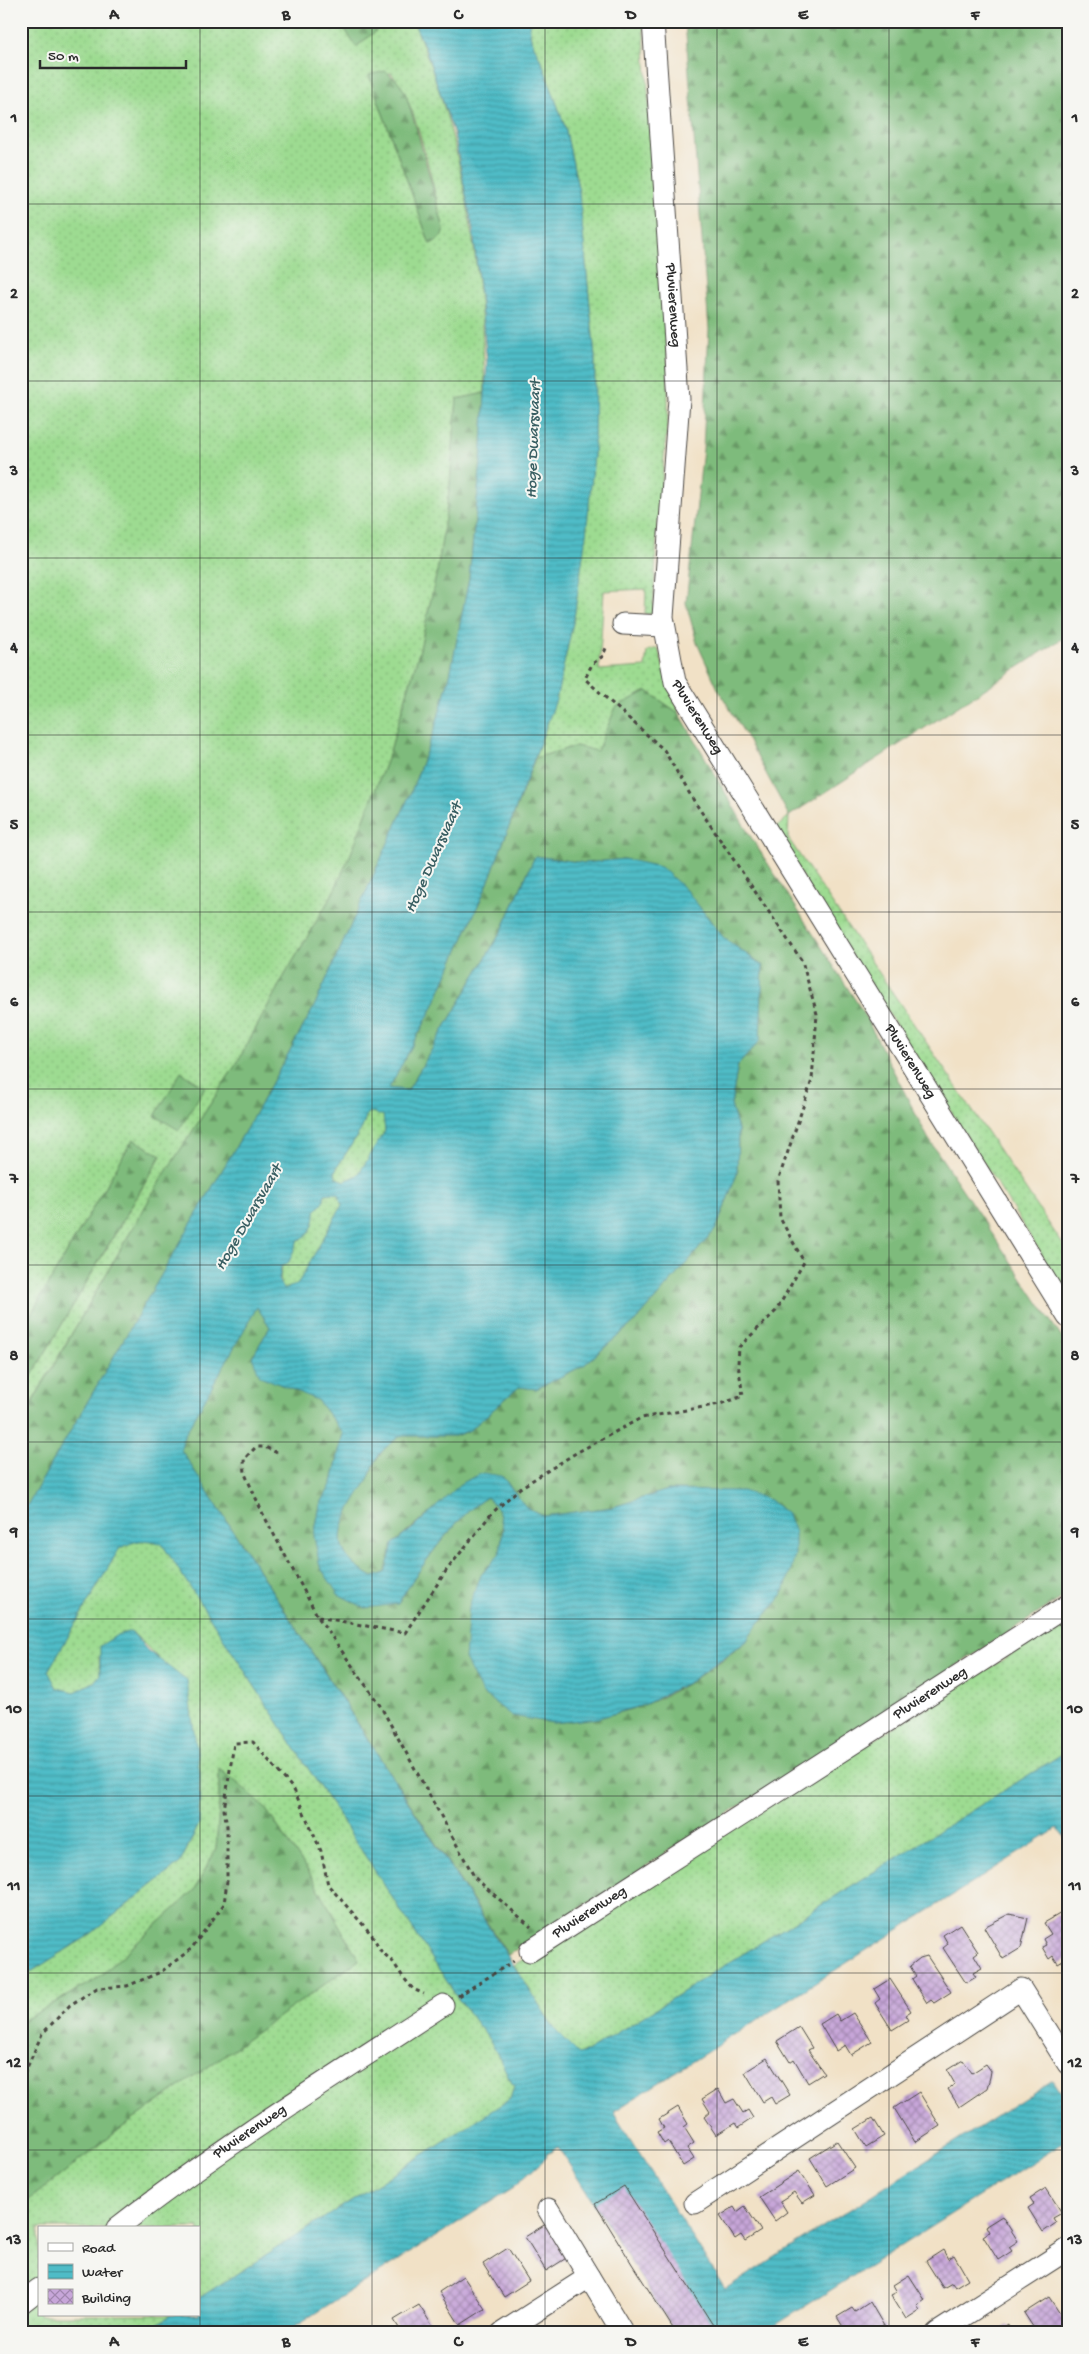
<svg xmlns="http://www.w3.org/2000/svg" width="1089" height="2354" viewBox="0 0 1089 2354" font-family="'Gochi Hand',sans-serif">
	<style>
		.grass { fill: url(#grass-dots); stroke: #64835e; fill-rule: evenodd }
		.forest { fill: url(#forest-firs); stroke: #547353 }
		.water { fill: url(#water-rules); stroke: #3d7479; fill-rule: evenodd }
		.building { fill: url(#building-cross-hatch) }
		.lines { fill: none; stroke-linecap: round; stroke-linejoin: round }
		.minor-casing { stroke: #494642; stroke-width: 23 }
		.path { stroke: #494642; stroke-width: 3; stroke-dasharray: 4 4; stroke-linecap: butt }
		.minor { stroke: #fff; stroke-width: 21 }
		.grid { fill: none; stroke: #2b2b2b; stroke-width: 1; stroke-opacity: 0.55 }
		.labels { text-anchor: middle; dominant-baseline: central; stroke-width: 4; stroke-linejoin: round; paint-order: stroke }
		.street-label { font-size: 15px; fill: #2b2b2b; stroke: #f6f6f2 }
		.water-label { font-size: 16px; font-style: italic; fill: #385e62; stroke: #f6f6f2 }
		.neatline { fill: none; stroke: #2b2b2b; stroke-width: 2 }
		.grid-label { font-size: 16px; text-anchor: middle; font-weight: bold; fill: #2b2b2b }
	</style>
	<defs>
		<pattern id="grass-dots" width="8" height="8" patternUnits="userSpaceOnUse" patternTransform="scale(1.25)"><rect width="8" height="8" fill="#9ddb91"/><path d="M2 2h.1M6 6h.1" fill="none" stroke="#87bc7d" stroke-width="1.8" stroke-linecap="round"/></pattern>
		<pattern id="forest-firs" width="22" height="20" patternUnits="userSpaceOnUse" patternTransform="scale(1.25)"><rect width="22" height="20" fill="#7ebb7b"/><path d="M5 1l3.5 6h-7zM16 11l3.5 6h-7z" fill="#679865"/></pattern>
		<pattern id="water-rules" width="6" height="5" patternUnits="userSpaceOnUse" patternTransform="scale(1.25)"><rect width="6" height="5" fill="#4fbcc7"/><path d="M0 2.5h6" fill="none" stroke="#4299a2"/></pattern>
		<pattern id="building-cross-hatch" width="8" height="8" patternUnits="userSpaceOnUse" patternTransform="scale(1.25)"><rect width="8" height="8" fill="#c7a6d9"/><path d="M0 0l8 8M0 8l8-8" fill="none" stroke="#a287b0"/></pattern>
	</defs>
	<rect width="100%" height="100%" fill="#f6f6f2"/>
	<filter id="ink" filterUnits="userSpaceOnUse"><feTurbulence type="fractalNoise" baseFrequency=".02" numOctaves="2"/><feDisplacementMap in="SourceGraphic" scale="10" xChannelSelector="R" yChannelSelector="G"/><feConvolveMatrix kernelMatrix="1 2 1 2 8 2 1 2 1" color-interpolation-filters="sRGB"/></filter>
	<filter id="wash" filterUnits="userSpaceOnUse"><feTurbulence type="fractalNoise" baseFrequency=".0096" numOctaves="4" result="noise"/><feDisplacementMap in="SourceGraphic" scale="20" xChannelSelector="R" yChannelSelector="G"/><feGaussianBlur stdDeviation="1.12" result="paint"/><feColorMatrix in="noise" values="0 0 0 0 0 0 0 0 0 0 0 0 0 0 0 0 0 1.4 0 .05"/><feComposite in="paint" operator="in"/></filter>
	<g filter="url(#wash)">
		<rect width="100%" height="100%" fill="#f1e1c6"/>
		<g class="grass">
			<path d="M 21,21 L 340,21 L 356,47 L 376,31 L 371,21 L 413,21 C 464,140 482,265 485,393 L 457,399 L 450,484 L 438,567 L 420,649 L 390,751 L 350,856 L 333,893 L 282,980 L 237,1063 L 160,1181 L 21,1421 L 21,1394 L 161,1156 L 133,1139 L 21,1331 ZM 391,73 C 417,99 433,190 444,229 C 442,238 438,240 430,244 L 369,75 Z"/>
			<polygon points="532,21 643,21 668,366 668,416 657,532 653,614 645,614 646,589 604,591 599,670 645,667 647,651 658,648 667,680 680,714 647,691 616,707 597,752 576,746 535,758 556,699 574,618 594,456 595,357 579,192 565,127 543,65 531,39 529,25"/>
			<polygon points="789,816 788,838 1068,1252 1068,1296 773,831"/>
			<polygon points="375,1112 384,1115 385,1131 358,1175 345,1181 337,1178 335,1174 336,1169 362,1128 367,1113"/>
			<path d="M 333,1193 L 339,1194 L 342,1205 L 297,1286 L 283,1289 C 274,1271 289,1255 298,1240 L 302,1239 L 315,1211 L 323,1203 L 325,1194 Z"/>
			<polygon points="148,1538 162,1544 459,2000 491,2042 514,2087 510,2099 199,2298 199,2228 39,2228 39,2315 171,2315 144,2333 21,2333 21,2206 120,2129 359,1960 310,1874 265,1808 219,1770 219,1811 216,1849 194,1891 98,1978 21,2022 21,1978 88,1936 180,1863 199,1824 166,1666 131,1631 99,1657 100,1675 94,1682 75,1692 56,1688 48,1671 119,1549 131,1542"/>
			<polygon points="1068,1619 1068,1752 1059,1756 588,2051 579,2054 556,2031 514,1965"/>
		</g>
		<g class="forest">
			<polygon points="340,21 371,21 376,31 356,47"/>
			<polygon points="685,21 1068,21 1068,635 789,816 746,736 718,689 697,643 686,603 703,449 709,329"/>
			<path d="M 385,71 L 398,81 L 405,92 L 417,130 L 444,229 C 442,238 438,240 430,244 L 369,75 Z"/>
			<polygon points="485,393 481,461 469,578 450,675 435,728 411,792 313,1009 252,1119 21,1516 21,1422 160,1181 237,1063 282,980 333,893 350,856 390,751 420,649 438,567 450,484 457,399"/>
			<path d="M 647,691 L 680,714 L 749,834 L 863,1012 L 928,1138 L 1068,1347 L 1068,1594 L 508,1955 L 181,1450 L 183,1438 L 257,1306 L 270,1327 L 252,1357 L 279,1384 L 317,1400 L 343,1433 L 332,1483 L 320,1505 L 314,1536 L 398,1604 C 418,1571 455,1516 487,1497 L 498,1509 L 503,1528 L 500,1553 L 481,1575 L 553,1723 C 583,1719 614,1716 643,1705 C 679,1692 717,1665 747,1641 L 750,1634 L 713,1491 L 668,1490 L 613,1507 L 544,1516 L 526,1507 L 502,1476 L 435,1508 L 393,1544 L 385,1573 L 373,1577 C 322,1551 342,1520 366,1482 C 371,1474 374,1463 380,1455 C 384,1448 393,1442 399,1436 L 455,1436 L 470,1430 L 519,1387 L 536,1389 L 584,1365 L 639,1318 L 716,1229 L 737,1174 L 738,1130 L 731,1105 L 738,1065 L 760,1041 L 763,966 L 724,938 L 686,890 L 624,859 L 585,863 L 535,856 L 502,930 L 408,1090 L 388,1089 L 430,1013 L 488,883 L 535,758 L 576,746 L 597,751 L 616,707 Z"/>
			<polygon points="181,1072 205,1087 179,1130 155,1116"/>
			<polygon points="133,1139 161,1155 21,1394 21,1331"/>
			<polygon points="219,1769 239,1784 265,1808 310,1874 359,1960 120,2129 21,2206 21,2022 98,1978 194,1891 216,1849 219,1811"/>
		</g>
		<path class="water" d="M 413,21 L 532,21 L 529,25 L 531,39 L 543,65 L 565,127 L 579,192 L 595,357 L 594,456 L 586,535 L 574,618 L 556,700 L 488,883 L 430,1013 L 389,1088 L 408,1090 L 502,930 L 535,856 L 585,863 L 624,859 L 661,867 L 686,890 L 724,938 L 763,966 L 760,1041 L 738,1065 L 731,1105 L 738,1130 L 737,1174 L 716,1229 L 639,1318 L 584,1365 L 536,1389 L 519,1387 L 470,1430 L 455,1436 L 399,1436 C 393,1442 384,1448 379,1455 C 374,1463 371,1474 366,1483 C 342,1520 322,1551 373,1577 L 385,1573 L 393,1544 L 412,1529 L 463,1482 L 483,1473 L 502,1476 L 526,1507 L 544,1516 L 613,1507 L 668,1490 L 743,1491 L 770,1500 L 788,1515 L 795,1532 L 795,1556 L 786,1586 L 778,1601 L 750,1634 L 747,1641 L 691,1681 L 644,1705 L 599,1718 L 553,1723 L 512,1716 L 482,1693 L 465,1659 L 469,1606 L 481,1575 L 500,1553 L 503,1528 L 498,1509 L 487,1497 C 455,1516 417,1572 398,1604 L 365,1608 L 338,1594 L 320,1567 L 314,1536 L 320,1505 L 332,1483 L 343,1433 L 317,1400 L 260,1376 L 252,1357 L 270,1327 L 257,1307 L 183,1438 L 181,1450 L 556,2031 L 579,2054 L 588,2051 L 1059,1756 L 1068,1752 L 1068,1842 L 1058,1828 L 613,2112 L 725,2289 L 1053,2080 L 1068,2103 L 1068,2140 L 763,2333 L 676,2333 L 558,2147 L 546,2155 L 547,2157 L 514,2187 L 284,2333 L 144,2333 L 171,2315 L 199,2315 L 199,2298 L 510,2099 L 514,2087 L 491,2042 L 459,2000 L 162,1544 C 145,1538 135,1540 119,1549 L 48,1671 L 57,1688 L 75,1692 L 94,1682 L 100,1675 L 100,1646 L 117,1635 L 131,1631 L 147,1650 L 187,1681 L 200,1774 L 199,1824 L 180,1863 L 88,1936 L 21,1978 L 21,1516 L 252,1119 L 313,1009 L 411,792 L 435,728 L 450,675 L 469,578 L 481,461 L 487,361 L 473,230 L 454,134 L 425,48 ZM 374,1112 L 378,1115 L 383,1115 L 385,1131 L 358,1175 L 345,1181 L 337,1178 L 335,1174 L 336,1169 L 362,1128 L 367,1113 ZM 333,1193 L 339,1194 L 342,1205 L 297,1285 L 283,1289 L 279,1281 L 281,1267 L 289,1262 L 298,1240 C 310,1237 316,1222 315,1211 L 323,1203 L 325,1194 Z"/>
		<g id="blocks">
			<g class="building">
				<polygon points="1063,1912 1068,1919 1068,1958 1058,1964 1053,1956 1049,1959 1042,1947 1046,1945 1043,1939 1051,1934 1044,1923"/>
				<polygon points="1009,1914 1028,1918 1021,1948 1003,1959 984,1927"/>
				<polygon points="960,1924 978,1952 974,1955 982,1968 973,1973 976,1977 966,1983 943,1948 948,1944 943,1935"/>
				<polygon points="927,1956 951,1992 934,2003 931,2000 927,2003 912,1979 916,1976 910,1966 920,1958"/>
				<polygon points="890,1979 911,2011 905,2015 908,2020 892,2030 875,2003 880,1999 874,1989"/>
				<polygon points="853,2013 872,2042 851,2055 845,2045 836,2051 820,2024 836,2014 840,2021"/>
				<polygon points="799,2027 812,2048 808,2050 824,2073 808,2083 794,2059 790,2062 777,2041"/>
				<polygon points="767,2058 790,2095 775,2104 771,2097 763,2102 745,2072"/>
				<polygon points="963,2060 972,2073 986,2064 991,2071 990,2077 987,2088 959,2107 948,2089 955,2084 947,2070"/>
				<polygon points="718,2089 726,2103 734,2099 743,2113 748,2110 753,2118 738,2128 735,2123 716,2135 704,2117 710,2112 702,2099"/>
				<polygon points="919,2092 940,2126 915,2142 894,2108"/>
				<polygon points="678,2107 688,2124 684,2127 694,2143 687,2148 694,2159 683,2166 668,2141 664,2144 657,2132 664,2128 659,2119"/>
				<polygon points="873,2118 884,2136 866,2147 855,2129"/>
				<polygon points="837,2141 855,2168 827,2186 810,2158"/>
				<polygon points="799,2171 815,2195 802,2203 794,2192 780,2201 787,2212 775,2221 759,2197"/>
				<polygon points="624,2186 662,2245 718,2333 676,2333 632,2264 595,2204"/>
				<polygon points="1046,2188 1062,2213 1053,2218 1056,2223 1043,2232 1028,2208 1034,2204 1030,2198"/>
				<polygon points="745,2206 761,2231 745,2241 741,2235 735,2239 720,2216 734,2207 737,2212"/>
				<polygon points="1002,2216 1018,2241 1009,2247 1012,2251 998,2260 983,2236 989,2232 986,2226"/>
				<polygon points="549,2222 571,2255 546,2271 525,2237"/>
				<polygon points="508,2248 529,2281 504,2297 483,2264"/>
				<polygon points="943,2250 948,2259 954,2255 968,2279 955,2287 952,2283 943,2288 926,2261"/>
				<polygon points="909,2275 925,2300 917,2306 920,2310 906,2319 891,2295 897,2292 893,2285"/>
				<polygon points="463,2276 485,2309 460,2325 439,2292"/>
				<polygon points="1049,2297 1068,2326 1066,2333 1037,2333 1024,2313"/>
				<polygon points="870,2302 887,2331 884,2333 847,2333 837,2317 852,2308 855,2312"/>
				<polygon points="419,2305 437,2333 402,2333 394,2320"/>
				<polygon points="1007,2324 1013,2333 993,2333"/>
				<polygon points="823,2327 826,2333 814,2333"/>
			</g>
		</g>
	</g>
	<g filter="url(#ink)">
		<use href="#blocks" fill-opacity="0" stroke="#494642" stroke-width="1"/>
		<g class="lines">
			<defs>
				<g id="minor">
					<path id="s1" d="M 653,21 L 679,399 L 663,617 L 675,682 L 1068,1317"/>
					<polyline points="623,624 664,626"/>
					<path id="s2" d="M 530,1951 L 1068,1605"/>
					<polyline points="695,2203 1021,1989 1068,2064"/>
					<polyline points="548,2209 623,2333"/>
					<path id="s3" d="M 117,2228 C 221,2147 333,2077 443,2005"/>
					<polyline points="21,2303 39,2289"/>
					<polyline points="502,2333 589,2277"/>
					<polyline points="937,2333 1068,2249"/>
				</g>
			</defs>
			<use href="#minor" class="minor-casing"/>
			<g class="path">
				<polyline points="277,1453 265,1447 256,1447 244,1459 245,1474 263,1514 318,1617 381,1707 475,1878 531,1927"/>
				<polyline points="318,1617 405,1633 446,1571 492,1513 520,1488 576,1453 641,1418 720,1404 743,1396 738,1364 739,1347 776,1311 804,1262 780,1218 778,1181 812,1080 817,1014 802,961 694,801 664,750 585,679 592,664 603,656 606,648"/>
				<polyline points="458,1996 514,1961"/>
				<polyline points="21,2081 42,2034 70,2005 97,1988 127,1986 161,1972 191,1949 224,1904 227,1881 227,1826 224,1810 234,1743 253,1742 294,1790 321,1851 328,1885 372,1935 381,1951 393,1962 403,1977 413,1989 424,1994"/>
			</g>
			<use href="#minor" class="minor"/>
		</g>
	</g>
	<path class="grid" d="M 200,21 L 200,2333M 372,21 L 372,2333M 545,21 L 545,2333M 717,21 L 717,2333M 889,21 L 889,2333M 21,204 L 1068,204M 21,381 L 1068,381M 21,558 L 1068,558M 21,735 L 1068,735M 21,912 L 1068,912M 21,1089 L 1068,1089M 21,1265 L 1068,1265M 21,1442 L 1068,1442M 21,1619 L 1068,1619M 21,1796 L 1068,1796M 21,1973 L 1068,1973M 21,2150 L 1068,2150"/>
	<g class="labels">
		<g class="street-label">
			<text stroke="none"><textPath href="#s1" startOffset="285">Pluvierenweg</textPath></text>
			<text stroke="none"><textPath href="#s1" startOffset="705">Pluvierenweg</textPath></text>
			<text stroke="none"><textPath href="#s1" startOffset="1110">Pluvierenweg</textPath></text>
			<text stroke="none"><textPath href="#s2" startOffset="476">Pluvierenweg</textPath></text>
			<text stroke="none"><textPath href="#s2" startOffset="71">Pluvierenweg</textPath></text>
			<text stroke="none"><textPath href="#s3" startOffset="164">Pluvierenweg</textPath></text>
		</g>
		<g class="water-label">
			<text transform="translate(535 439) rotate(-88)">Hoge Dwarsvaart</text>
			<text transform="translate(435 858) rotate(-66)">Hoge Dwarsvaart</text>
			<text transform="translate(250 1218) rotate(-60)">Hoge Dwarsvaart</text>
		</g>
	</g>
	<rect width="1089" height="2354" fill="none" stroke="#f6f6f2" stroke-width="55"/>
	<rect x="38" y="2226" width="162" height="90" fill="#f6f6f2" stroke="#a5a5a2"/>
	<rect x="48" y="2243" width="25" height="8" fill="#ffffff" stroke="#a5a5a2"/>
	<text x="82" y="2252" font-size="15" fill="#2b2b2b">Road</text>
	<rect x="48" y="2264" width="25" height="15" fill="url(#water-rules)" stroke="#a5a5a2"/>
	<text x="82" y="2276" font-size="15" fill="#2b2b2b">Water</text>
	<rect x="48" y="2289" width="25" height="15" fill="url(#building-cross-hatch)" stroke="#a5a5a2"/>
	<text x="82" y="2302" font-size="15" fill="#2b2b2b">Building</text>
	<path d="M40 60v8h146v-8" fill="none" stroke="#2b2b2b" stroke-width="2.5"/>
	<text x="48" y="60" font-size="15" fill="#2b2b2b" stroke="#f6f6f2" stroke-width="4" paint-order="stroke">50 m</text>
	<rect x="28" y="28" width="1034" height="2298" class="neatline"/>
	<g class="grid-label">
		<text x="114" y="19">A</text>
		<text x="286" y="19">B</text>
		<text x="458" y="19">C</text>
		<text x="631" y="19">D</text>
		<text x="803" y="19">E</text>
		<text x="975" y="19">F</text>
		<text x="14" y="122">1</text>
		<text x="1075" y="122">1</text>
		<text x="14" y="298">2</text>
		<text x="1075" y="298">2</text>
		<text x="14" y="475">3</text>
		<text x="1075" y="475">3</text>
		<text x="14" y="652">4</text>
		<text x="1075" y="652">4</text>
		<text x="14" y="829">5</text>
		<text x="1075" y="829">5</text>
		<text x="14" y="1006">6</text>
		<text x="1075" y="1006">6</text>
		<text x="14" y="1183">7</text>
		<text x="1075" y="1183">7</text>
		<text x="14" y="1360">8</text>
		<text x="1075" y="1360">8</text>
		<text x="14" y="1536">9</text>
		<text x="1075" y="1536">9</text>
		<text x="14" y="1713">10</text>
		<text x="1075" y="1713">10</text>
		<text x="14" y="1890">11</text>
		<text x="1075" y="1890">11</text>
		<text x="14" y="2067">12</text>
		<text x="1075" y="2067">12</text>
		<text x="14" y="2244">13</text>
		<text x="1075" y="2244">13</text>
		<text x="114" y="2346">A</text>
		<text x="286" y="2346">B</text>
		<text x="458" y="2346">C</text>
		<text x="631" y="2346">D</text>
		<text x="803" y="2346">E</text>
		<text x="975" y="2346">F</text>
	</g>
</svg>
